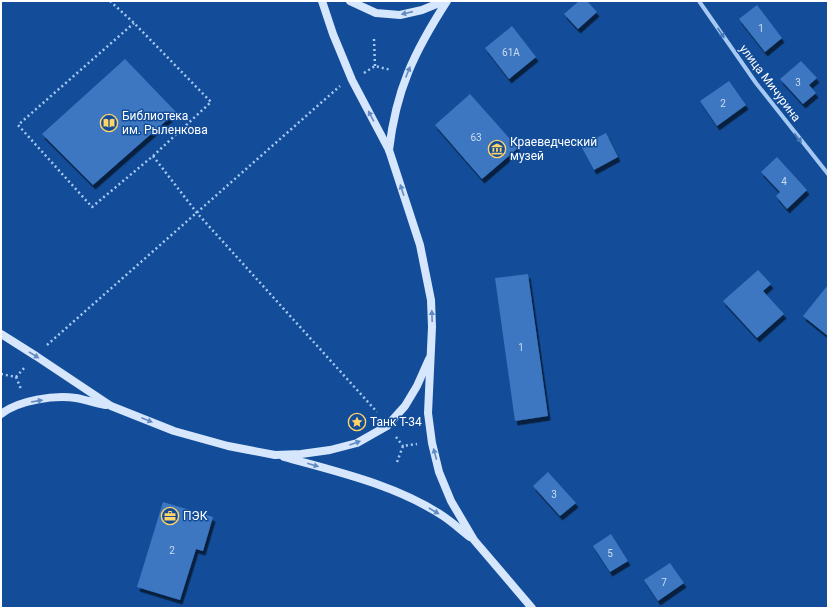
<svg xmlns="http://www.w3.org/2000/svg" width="829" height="609" viewBox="0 0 829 609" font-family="Roboto,sans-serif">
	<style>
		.building { fill: #3c77c1; filter: url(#shadow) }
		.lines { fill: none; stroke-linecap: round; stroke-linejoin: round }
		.path { stroke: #a6c9f3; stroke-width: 2.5; stroke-dasharray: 2 3; stroke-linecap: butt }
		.minor { stroke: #a6c9f3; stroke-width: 4 }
		.secondary { stroke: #d5e6fd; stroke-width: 8 }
		.oneway { fill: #618ac1 }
		.oneway2 { fill: #4678b8 }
		.labels { text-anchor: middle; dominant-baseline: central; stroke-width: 3; stroke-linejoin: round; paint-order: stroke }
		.number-label { font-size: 10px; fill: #ceddf0 }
		.street-label { font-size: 12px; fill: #fff; stroke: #134d99 }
		.poi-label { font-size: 12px; fill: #fff; stroke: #134d99; text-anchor: start }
	</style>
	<defs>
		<filter id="shadow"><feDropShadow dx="2.5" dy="4.5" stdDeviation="0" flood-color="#0009"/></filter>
	</defs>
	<rect width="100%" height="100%" fill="#134d99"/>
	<g class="building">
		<polygon points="579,1 587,1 597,12 578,29 564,14"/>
		<polygon points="757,5 782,38 765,52 739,19"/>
		<polygon points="512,26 536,57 509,79 485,48"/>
		<polygon points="125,59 176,112 93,185 42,134"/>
		<polygon points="801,61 817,78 809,85 816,93 803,104 780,79"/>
		<polygon points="729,81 746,105 717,126 700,101"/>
		<polygon points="470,94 518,148 482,179 435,125"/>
		<polygon points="606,133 618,157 594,170 581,146"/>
		<polygon points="777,157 807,190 787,209 776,196 780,192 761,172"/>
		<polygon points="758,270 771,284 763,291 784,314 757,338 723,301"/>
		<polygon points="528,274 548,416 515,421 495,278"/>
		<polygon points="828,285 828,336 803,316"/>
		<polygon points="548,472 576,503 560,516 533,486"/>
		<polygon points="163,502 213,517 203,551 196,549 180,600 137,587"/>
		<polygon points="611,534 628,561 610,572 593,546"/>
		<polygon points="670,563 684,583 658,601 644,580"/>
	</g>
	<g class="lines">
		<g class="path">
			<polyline points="110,1 134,23 211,102 153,156 92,207 18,125 134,23"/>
			<polyline points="374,39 375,66"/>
			<polyline points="364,73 375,66 391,70"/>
			<polyline points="153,156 197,213 377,412"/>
			<polyline points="47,345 340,86"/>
			<polyline points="1,374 16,377"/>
			<polyline points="16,377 21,389"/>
			<polyline points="16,377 25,367"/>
			<polyline points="396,437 403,446"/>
			<polyline points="397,462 403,446 417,444"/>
		</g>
		<polyline class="minor" points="699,1 756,83 828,174"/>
		<g class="secondary">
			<polyline points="322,1 333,34 352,80 389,150 420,245 431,300 432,327 428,413 432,443 439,472 451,501 474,540 532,608"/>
			<polyline points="350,1 376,13 400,15 422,10 444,1"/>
			<path d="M 389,150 C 396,90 414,52 447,1"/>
			<polyline points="1,334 36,356 111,406 174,431 228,446 275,455 301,454 330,450 357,443 387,426 405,406 417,386 429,359"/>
			<path d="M 1,414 C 19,400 54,395 76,398 C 86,400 96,403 106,405"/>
			<path d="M 284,457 C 338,472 396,485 443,516 C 452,522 461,530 470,537"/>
		</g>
	</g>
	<defs><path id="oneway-solid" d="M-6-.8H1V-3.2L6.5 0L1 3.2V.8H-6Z"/></defs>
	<g class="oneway">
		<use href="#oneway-solid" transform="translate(407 13) rotate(167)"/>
		<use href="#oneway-solid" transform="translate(408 72) rotate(-68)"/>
		<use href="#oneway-solid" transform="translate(371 116) rotate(-118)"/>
		<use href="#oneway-solid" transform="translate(402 190) rotate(-108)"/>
		<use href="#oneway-solid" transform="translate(432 316) rotate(-92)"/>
		<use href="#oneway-solid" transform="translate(34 355) rotate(32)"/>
		<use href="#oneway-solid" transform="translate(37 401) rotate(-9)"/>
		<use href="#oneway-solid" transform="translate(147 420) rotate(22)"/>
		<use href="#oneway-solid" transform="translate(355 443) rotate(-20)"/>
		<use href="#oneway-solid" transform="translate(435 454) rotate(-105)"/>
		<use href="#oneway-solid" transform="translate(313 465) rotate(16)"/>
		<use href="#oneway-solid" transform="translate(434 511) rotate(30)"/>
	</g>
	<g class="oneway2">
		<use href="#oneway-solid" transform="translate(721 33) rotate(56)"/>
		<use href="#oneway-solid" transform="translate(798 138) rotate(52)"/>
	</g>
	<defs>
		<symbol id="library-ring" viewBox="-11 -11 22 22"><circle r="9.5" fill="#134d99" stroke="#ffd468" stroke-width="1.5"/><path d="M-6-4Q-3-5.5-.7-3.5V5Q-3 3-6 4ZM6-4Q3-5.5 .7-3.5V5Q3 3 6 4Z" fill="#ffd468"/></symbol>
		<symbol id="museum-ring" viewBox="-11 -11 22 22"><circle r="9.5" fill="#134d99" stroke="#ffd468" stroke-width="1.5"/><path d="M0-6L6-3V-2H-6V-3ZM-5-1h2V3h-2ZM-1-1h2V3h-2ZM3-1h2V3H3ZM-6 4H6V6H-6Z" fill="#ffd468"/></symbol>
		<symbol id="sight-ring" viewBox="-11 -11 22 22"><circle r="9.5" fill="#134d99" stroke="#ffd468" stroke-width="1.5"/><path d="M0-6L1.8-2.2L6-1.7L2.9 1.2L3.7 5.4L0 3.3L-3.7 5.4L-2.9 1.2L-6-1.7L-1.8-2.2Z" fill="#ffd468"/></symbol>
		<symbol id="office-ring" viewBox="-11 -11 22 22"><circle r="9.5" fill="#134d99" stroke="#ffd468" stroke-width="1.5"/><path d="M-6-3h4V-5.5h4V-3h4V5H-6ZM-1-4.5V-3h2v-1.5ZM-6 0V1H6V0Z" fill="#ffd468"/></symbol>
	</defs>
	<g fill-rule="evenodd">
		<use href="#library-ring" x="99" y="113" width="20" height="20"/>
		<use href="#museum-ring" x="487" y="139" width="20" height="20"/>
		<use href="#sight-ring" x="347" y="412" width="20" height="20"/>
		<use href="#office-ring" x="160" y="506" width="20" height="20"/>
	</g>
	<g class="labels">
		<g class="number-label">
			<text x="761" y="28">1</text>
			<text x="511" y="52">61А</text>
			<text x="798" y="82">3</text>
			<text x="723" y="103">2</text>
			<text x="476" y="137">63</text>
			<text x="784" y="181">4</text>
			<text x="521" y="347">1</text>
			<text x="554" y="494">3</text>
			<text x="172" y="550">2</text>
			<text x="610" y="553">5</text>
			<text x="664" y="582">7</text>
		</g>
		<g class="street-label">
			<text transform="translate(770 83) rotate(53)">улица Мичурина</text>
		</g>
		<g class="poi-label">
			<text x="122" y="116">Библиотека<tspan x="122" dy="14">им. Рыленкова</tspan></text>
			<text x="510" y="142">Краеведческий<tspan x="510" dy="14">музей</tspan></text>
			<text x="370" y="422">Танк Т-34</text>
			<text x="183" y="516">ПЭК</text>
		</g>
	</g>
	<rect width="829" height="609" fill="none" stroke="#ffffff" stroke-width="4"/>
</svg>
